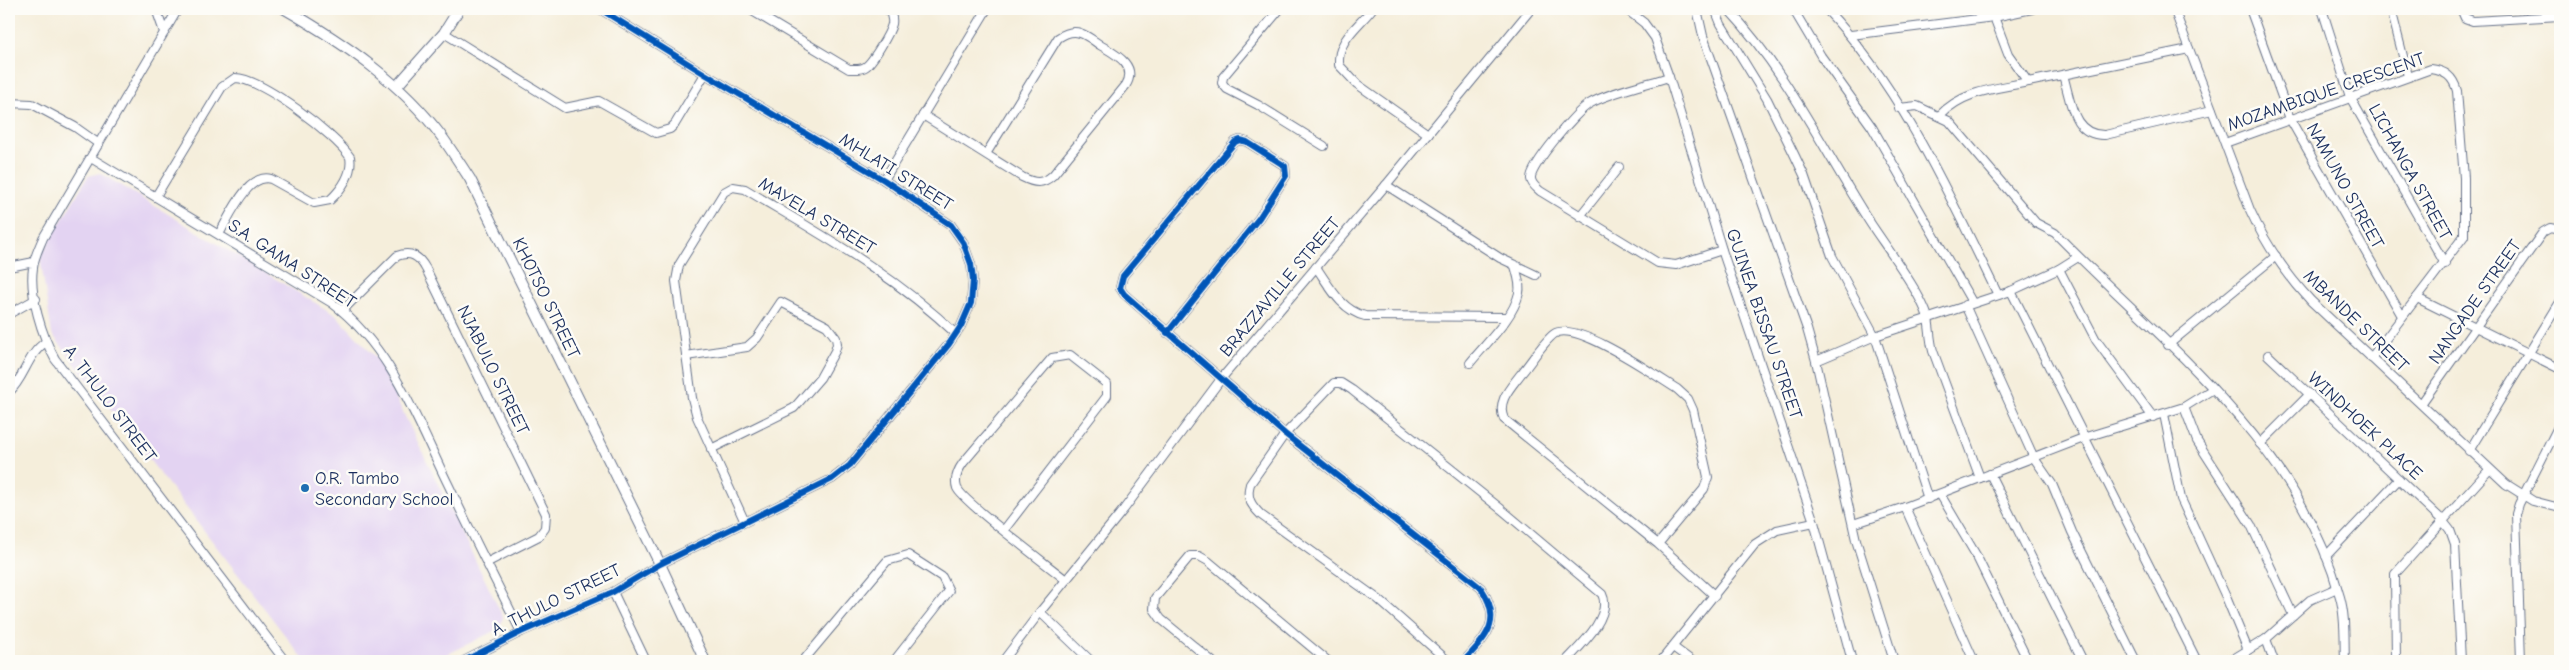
<svg xmlns="http://www.w3.org/2000/svg" width="2569" height="670" viewBox="0 0 2569 670" font-family="'Comic Neue',sans-serif">
	<style>
		.built { fill: #e3d3f2 }
		.lines { fill: none; stroke-linecap: round; stroke-linejoin: round }
		.minor-casing { stroke: #67728a; stroke-width: 10 }
		.tertiary-casing { stroke: #67728a; stroke-width: 12 }
		.minor { stroke: #fff; stroke-width: 8 }
		.tertiary { stroke: #fff; stroke-width: 10 }
		.cycleway-casing { stroke: #fdfcf7; stroke-width: 9 }
		.cycleway { stroke: #0057b8; stroke-width: 6 }
		.poi-dot { fill: #1f6fb2; stroke: #fdfcf7; stroke-width: 2 }
		.labels { text-anchor: middle; dominant-baseline: central; stroke-width: 5; stroke-linejoin: round; paint-order: stroke }
		.street-label { font-size: 18px; fill: #1b2f5e; stroke: #fdfcf7 }
		.poi-label { font-size: 18px; fill: #1b2f5e; stroke: #fdfcf7; text-anchor: start }
	</style>
	<rect width="100%" height="100%" fill="#fdfcf7"/>
	<filter id="ink" filterUnits="userSpaceOnUse"><feTurbulence type="fractalNoise" baseFrequency=".02" numOctaves="2"/><feDisplacementMap in="SourceGraphic" scale="10" xChannelSelector="R" yChannelSelector="G"/><feConvolveMatrix kernelMatrix="1 2 1 2 8 2 1 2 1" color-interpolation-filters="sRGB"/></filter>
	<filter id="wash" filterUnits="userSpaceOnUse"><feTurbulence type="fractalNoise" baseFrequency=".0096" numOctaves="4" result="noise"/><feDisplacementMap in="SourceGraphic" scale="20" xChannelSelector="R" yChannelSelector="G"/><feGaussianBlur stdDeviation="1.12" result="paint"/><feColorMatrix in="noise" values="0 0 0 0 0 0 0 0 0 0 0 0 0 0 0 0 0 1.4 0 .05"/><feComposite in="paint" operator="in"/></filter>
	<g filter="url(#wash)">
		<rect width="100%" height="100%" fill="#f5eedb"/>
		<polygon class="built" points="100,173 337,316 377,359 503,617 500,628 434,661 305,661 52,334 40,257 88,176"/>
	</g>
	<g filter="url(#ink)">
		<g class="lines">
			<defs>
				<g id="minor">
					<polyline points="156,9 164,32"/>
					<path d="M 178,9 L 43,238 C 39,248 34,257 33,268 C 29,295 42,336 55,359 L 285,661"/>
					<path d="M 749,9 L 849,69 C 855,69 860,70 865,67 C 872,63 890,33 892,24 C 893,18 891,13 888,9"/>
					<polyline points="1280,9 1223,77 1222,83 1227,89 1258,105 1324,146"/>
					<path d="M 1372,9 C 1358,27 1337,40 1339,65 L 1357,84 L 1428,134"/>
					<polyline points="1626,9 1644,23 1655,38 1669,77 1722,250 1814,522 1852,661"/>
					<polyline points="1697,9 1703,36 1807,329 1816,361 1856,540 1894,661"/>
					<polyline points="1715,9 1721,24 1767,99 1794,154 1804,175 1832,256 1875,336 1928,499"/>
					<path d="M 1728,9 C 1787,72 1823,149 1869,221 C 1883,243 1922,294 1928,318 C 1930,329 1930,340 1933,351 L 1980,478"/>
					<polyline points="1793,9 1821,56 1872,127 1972,302"/>
					<path d="M 1826,9 C 1903,90 1949,195 1998,295"/>
					<polyline points="1991,9 2008,54 2028,82 2189,49"/>
					<path d="M 2174,9 L 2250,210 C 2265,243 2286,274 2311,301 L 2506,484 L 2533,501 L 2560,508"/>
					<polyline points="2250,9 2290,119 2402,316"/>
					<polyline points="2322,9 2350,97 2445,264"/>
					<polyline points="2391,9 2408,76"/>
					<polyline points="2461,9 2465,18 2473,21 2560,16"/>
					<polyline points="444,33 565,108 599,101 656,133 670,129 675,124 705,74"/>
					<polyline points="1851,35 1994,17 2032,9"/>
					<path d="M 2063,75 C 2071,101 2072,136 2105,135 L 2212,110"/>
					<path d="M 1669,77 C 1647,84 1607,93 1589,104 C 1577,111 1529,167 1531,179 C 1532,185 1536,187 1540,191 L 1658,263 L 1676,265 L 1722,250"/>
					<polyline points="9,103 32,104 75,127 99,144"/>
					<path d="M 1899,108 L 1917,106 L 1949,121 L 2036,223 L 2055,233 C 2161,342 2299,443 2340,597 C 2346,618 2344,640 2345,661"/>
					<path d="M 923,115 L 1022,177 C 1034,183 1042,185 1053,175 L 1126,85 C 1138,65 1115,54 1100,45 C 1094,41 1087,35 1080,33 C 1072,30 1064,34 1058,38 L 986,154"/>
					<path d="M 1940,115 C 1964,90 1996,89 2028,82"/>
					<path d="M 2225,143 L 2431,69 C 2445,71 2453,76 2457,91 L 2464,178 L 2464,236 L 2371,358"/>
					<path d="M 91,158 L 332,303 C 392,348 417,421 449,486 C 472,535 497,583 521,632"/>
					<polyline points="884,180 987,9"/>
					<polyline points="1386,185 1500,258 1536,275"/>
					<path d="M 156,196 L 222,87 L 235,78 C 261,78 335,134 350,157 C 353,173 342,189 330,200 L 314,203 L 271,179 C 248,172 229,218 219,234"/>
					<polyline points="1580,216 1619,167"/>
					<polyline points="9,267 34,262"/>
					<path d="M 1316,267 C 1330,287 1341,310 1365,316 L 1507,317"/>
					<polyline points="2059,269 2096,340 2153,417"/>
					<polyline points="2011,291 2197,661"/>
					<polyline points="2417,298 2560,369"/>
					<polyline points="1965,305 2034,458 2052,484 2072,532 2136,661"/>
					<path d="M 342,311 L 397,256 C 411,251 419,256 426,269 L 546,514 L 545,528 L 539,536 L 488,562"/>
					<polyline points="9,314 36,299"/>
					<path d="M 1167,333 L 1259,218 L 1286,176 L 1285,166 L 1247,142 L 1240,140 L 1235,142 L 1123,276 L 1120,288 L 1124,294 L 1285,434 L 1481,588 C 1503,621 1487,636 1464,661"/>
					<polyline points="2168,345 2276,256"/>
					<polyline points="2268,355 2442,520 2450,530 2455,544 2461,661"/>
					<polyline points="686,356 747,347 757,338 781,302 827,326 836,338 837,344 835,351 820,378 794,408 711,449"/>
					<polyline points="1816,361 1875,336 2011,291 2059,269 2078,257"/>
					<path d="M 1470,363 C 1486,343 1513,319 1519,293 C 1521,284 1517,274 1515,266"/>
					<path d="M 9,392 C 25,378 27,354 46,342"/>
					<polyline points="2421,404 2543,232 2550,228 2560,230"/>
					<polyline points="2184,407 2197,441 2251,525 2293,615"/>
					<polyline points="2164,414 2181,499 2226,597 2248,650"/>
					<polyline points="2260,444 2310,394"/>
					<polyline points="2469,451 2560,302"/>
					<polyline points="1990,474 2083,661"/>
					<polyline points="1940,494 1976,555 2028,661"/>
					<polyline points="1905,507 1974,661"/>
					<path d="M 744,520 L 697,417 L 692,398 L 676,281 L 679,265 L 724,192 L 733,187 L 745,189 C 818,233 894,274 956,334"/>
					<polyline points="1853,524 1905,507 2086,437 2184,407 2213,389"/>
					<path d="M 1004,530 L 1107,396 L 1107,384 L 1070,355 L 1052,358 L 963,463 C 958,470 954,479 957,488 C 962,501 1050,567 1066,580"/>
					<path d="M 1658,544 L 1704,489 L 1708,477 L 1693,410 L 1688,399 L 1677,389 C 1656,376 1575,319 1554,334 C 1543,342 1530,364 1520,375 C 1511,387 1496,402 1504,419 L 1658,544 L 1715,596"/>
					<polyline points="2326,556 2399,479"/>
					<polyline points="613,592 646,661"/>
					<polyline points="1040,612 1091,661"/>
					<polyline points="2266,639 2274,661"/>
					<polyline points="1673,647 1692,661"/>
					<polyline points="464,661 521,632 613,592 660,564 832,479 850,465 949,344 961,326 971,303 973,280 971,264 963,242 951,225 884,180 705,74 600,9"/>
					<polyline points="803,661 887,561 908,555 942,577 949,591 894,661"/>
					<polyline points="1003,661 1040,612 1124,509 1221,379 1386,185 1531,9"/>
					<polyline points="1212,661 1161,619 1154,609 1155,598 1190,556 1199,556 1208,561 1328,661"/>
					<path d="M 1448,661 L 1378,599 L 1261,515 C 1251,505 1246,498 1250,484 L 1285,434 L 1334,383 L 1341,383 L 1352,390 L 1501,509 L 1602,594 C 1613,616 1580,646 1566,661"/>
					<polyline points="1661,661 1755,544 1777,530 1814,522"/>
					<polyline points="2230,661 2266,639 2310,600 2337,588"/>
					<polyline points="2396,661 2395,574 2489,470"/>
					<polyline points="2521,661 2516,514 2519,504 2560,423"/>
				</g>
				<g id="tertiary">
					<path d="M 285,9 C 344,43 401,82 442,137 C 452,151 461,165 470,179 L 660,564 L 705,661"/>
					<polyline points="397,86 444,33 459,9"/>
				</g>
			</defs>
			<use href="#minor" class="minor-casing"/>
			<use href="#tertiary" class="tertiary-casing"/>
			<use href="#minor" class="minor"/>
			<use href="#tertiary" class="tertiary"/>
			<defs>
				<g id="cycleway">
					<path d="M 1167,333 L 1259,218 L 1286,176 L 1285,166 L 1247,142 L 1240,140 L 1235,142 L 1123,276 L 1120,288 L 1124,294 L 1285,434 L 1481,588 C 1503,621 1487,636 1464,661"/>
					<polyline points="464,661 521,632 613,592 660,564 832,479 850,465 949,344 961,326 971,303 973,280 971,264 963,242 951,225 884,180 705,74 600,9"/>
				</g>
			</defs>
			<use href="#cycleway" class="cycleway-casing"/>
			<use href="#cycleway" class="cycleway"/>
		</g>
	</g>
	<circle class="poi-dot" cx="305" cy="488" r="5"/>
	<g class="labels">
		<g class="street-label">
			<text transform="translate(2326 92) rotate(-19)">MOZAMBIQUE CRESCENT</text>
			<text transform="translate(896 172) rotate(32)">MHLATI STREET</text>
			<text transform="translate(2410 172) rotate(61)">LICHANGA STREET</text>
			<text transform="translate(2345 186) rotate(61)">NAMUNO STREET</text>
			<text transform="translate(817 216) rotate(31)">MAYELA STREET</text>
			<text transform="translate(292 264) rotate(33)">S.A. GAMA STREET</text>
			<text transform="translate(1280 287) rotate(-50)">BRAZZAVILLE STREET</text>
			<text transform="translate(546 298) rotate(64)">KHOTSO STREET</text>
			<text transform="translate(2475 302) rotate(-55)">NANGADE STREET</text>
			<text transform="translate(2356 321) rotate(44)">MBANDE STREET</text>
			<text transform="translate(1764 324) rotate(71)">GUINEA BISSAU STREET</text>
			<text transform="translate(493 370) rotate(64)">NJABULO STREET</text>
			<text transform="translate(110 404) rotate(53)">A. THULO STREET</text>
			<text transform="translate(2365 426) rotate(43)">WINDHOEK PLACE</text>
			<text transform="translate(556 600) rotate(-26)">A. THULO STREET</text>
		</g>
		<g class="poi-label">
			<text x="315" y="478">O.R. Tambo<tspan x="315" dy="21">Secondary School</tspan></text>
		</g>
	</g>
	<rect width="2569" height="670" fill="none" stroke="#fdfcf7" stroke-width="30"/>
</svg>
